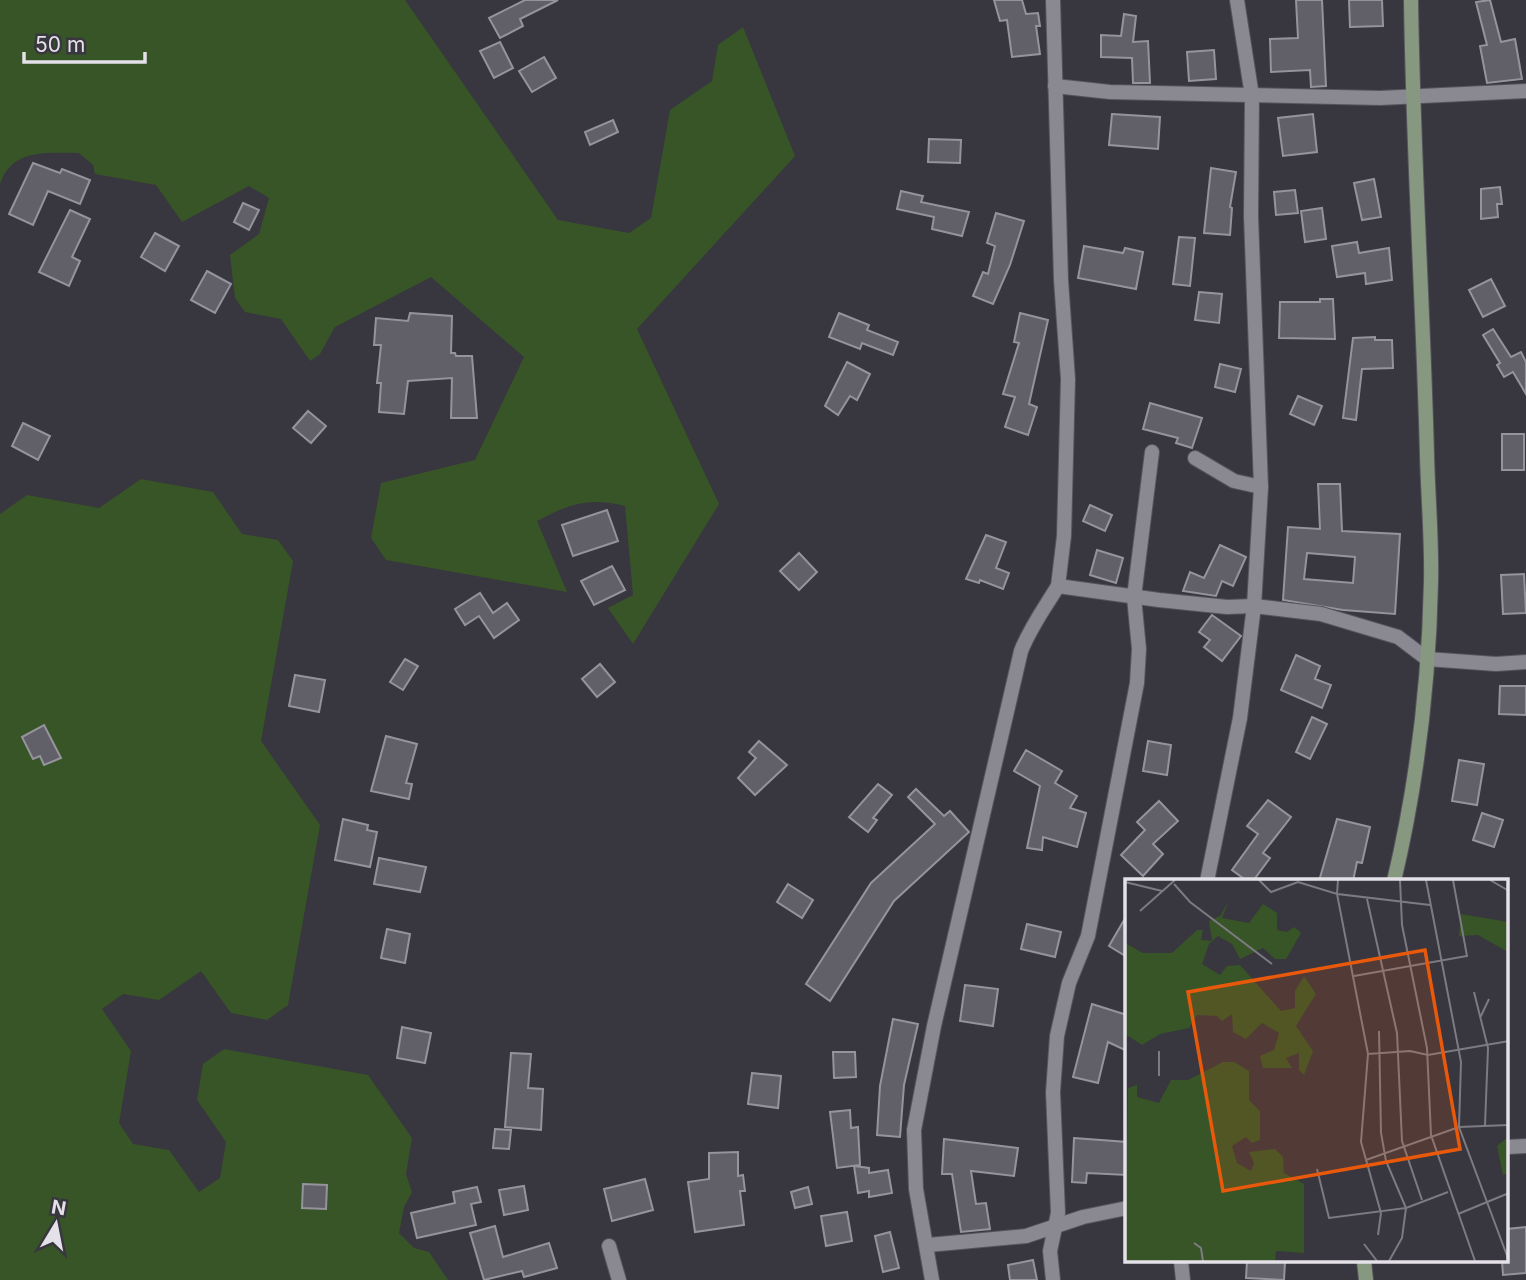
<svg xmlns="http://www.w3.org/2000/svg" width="1526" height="1280" viewBox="0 0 1526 1280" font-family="Inter,sans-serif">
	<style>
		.green { fill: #385528 }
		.building { fill: #615f68; stroke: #95939c; stroke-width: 2; fill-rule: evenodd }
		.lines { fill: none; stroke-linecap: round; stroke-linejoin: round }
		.street-casing { stroke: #56545c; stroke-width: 16 }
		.secondary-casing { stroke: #56545c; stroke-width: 16 }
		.street { stroke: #8a8891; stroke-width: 14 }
		.secondary { stroke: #879881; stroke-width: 14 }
		.inset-road { fill: none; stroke: #7d7b82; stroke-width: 2 }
		.view { fill: #e8590c; fill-opacity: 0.15; stroke: #e8590c; stroke-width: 3.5 }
		.inset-edge { fill: none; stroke: #e4e2e8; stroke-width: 3.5 }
	</style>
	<rect width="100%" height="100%" fill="#38363e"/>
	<g class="green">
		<path d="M 0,0 L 405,0 L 558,220 L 629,233 L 651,218 L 670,110 L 712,81 L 718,45 L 743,27 L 795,156 L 637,329 L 719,504 L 633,644 L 608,608 L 633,595 L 625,506 C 589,497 569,504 537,521 L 567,592 L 386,560 L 371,538 L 381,483 L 475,460 L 524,357 L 431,277 L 335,327 L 320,354 L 310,361 L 281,319 L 245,312 L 235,298 L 230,255 L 259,234 L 269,198 L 249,186 L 182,222 L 156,185 L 95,174 L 93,165 L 79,153 C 48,153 12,148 0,184 Z"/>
		<polygon points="141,479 213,492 242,534 278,540 293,561 261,741 320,825 288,1005 267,1020 231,1013 201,971 159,1000 123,994 102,1009 131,1051 119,1123 133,1144 169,1150 199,1192 220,1178 226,1142 197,1100 203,1064 224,1049 368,1075 412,1138 406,1174 412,1192 404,1207 399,1233 414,1248 429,1252 448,1280 0,1280 0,514 27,495 99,508"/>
	</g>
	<g class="building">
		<polygon points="525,0 558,0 520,19 523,26 500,38 489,18"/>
		<polygon points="994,0 1022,0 1026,14 1038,13 1040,26 1036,26 1040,54 1012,57 1007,20 1000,21"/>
		<polygon points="1296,0 1322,0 1326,86 1311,87 1310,70 1271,72 1270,39 1298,38"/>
		<polygon points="1349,0 1382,0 1383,26 1350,27"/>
		<polygon points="1490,0 1501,42 1515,39 1522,79 1487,83 1480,46 1487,45 1476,2"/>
		<polygon points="1124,14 1136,16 1133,42 1148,41 1150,83 1133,83 1132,58 1101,57 1101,35 1121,36"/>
		<polygon points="500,42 513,68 494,78 480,51"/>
		<polygon points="1214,50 1216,79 1189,81 1187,52"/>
		<polygon points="544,57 556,78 532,92 519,71"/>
		<polygon points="1112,114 1160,117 1158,149 1109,145"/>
		<polygon points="1313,114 1317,152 1283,156 1278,118"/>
		<polygon points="613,120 618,132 590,145 585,132"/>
		<polygon points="929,139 961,140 960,163 928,162"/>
		<polygon points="33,163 60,173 62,169 90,180 80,204 48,191 33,225 9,214"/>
		<polygon points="1211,168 1236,172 1230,207 1232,208 1230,235 1204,233"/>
		<polygon points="1374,179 1381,217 1362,220 1354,183"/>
		<polygon points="1500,187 1502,204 1497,204 1498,217 1481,219 1481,189"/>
		<polygon points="1295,190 1298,213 1276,215 1274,192"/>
		<polygon points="901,191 923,196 921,202 969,212 962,236 932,229 934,217 897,209"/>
		<polygon points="243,203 259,210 249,230 234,222"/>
		<polygon points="1322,208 1326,239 1305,242 1301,211"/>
		<polygon points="70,210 90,219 72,257 80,261 69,286 39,272"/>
		<polygon points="996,213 1024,221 1010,265 993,304 973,296 983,272 988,274 995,246 987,243"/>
		<polygon points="155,233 179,246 165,271 141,257"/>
		<polygon points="1179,237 1195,238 1190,286 1173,284"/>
		<polygon points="1357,242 1359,253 1389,248 1392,280 1366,284 1365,273 1337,277 1332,246"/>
		<polygon points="1084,246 1123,253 1125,248 1143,252 1136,289 1078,278"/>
		<polygon points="207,271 231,284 215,313 191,300"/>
		<polygon points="1491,279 1505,306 1483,317 1469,290"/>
		<polygon points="1199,292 1222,294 1219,323 1195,320"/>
		<polygon points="1320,299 1333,299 1335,339 1279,338 1280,302 1320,302"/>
		<polygon points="410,313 452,316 451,353 455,353 456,356 472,356 477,418 451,418 452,378 408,381 404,414 379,412 381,383 377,383 381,345 374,345 376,318 408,321"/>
		<polygon points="839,313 869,325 867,330 898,342 893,355 862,343 860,349 829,337"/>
		<polygon points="1020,313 1048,320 1029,404 1037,407 1028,435 1005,427 1015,397 1003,394 1019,343 1014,342"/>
		<polygon points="1493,329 1511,357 1521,352 1526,362 1526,394 1513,372 1504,377 1497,365 1500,363 1483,335"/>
		<polygon points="1375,337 1375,340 1392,340 1393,368 1362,369 1356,420 1343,418 1353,338"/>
		<polygon points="847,362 870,374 857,400 850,396 838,415 825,406"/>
		<polygon points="1220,364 1241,369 1235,392 1215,387"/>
		<polygon points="1298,396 1322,406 1314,425 1290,414"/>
		<polygon points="1150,403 1202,418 1192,448 1176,443 1178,438 1143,429"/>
		<polygon points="308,411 326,426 311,443 293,428"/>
		<polygon points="23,423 50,436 38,460 12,446"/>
		<rect x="1502" y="434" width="22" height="36"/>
		<path d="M 1318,484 L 1340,484 L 1342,531 L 1400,534 L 1395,614 L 1343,610 L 1283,600 L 1288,527 L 1320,529 ZM 1307,553 L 1355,557 L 1353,583 L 1304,579 Z"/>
		<polygon points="1090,505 1112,515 1105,531 1083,521"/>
		<polygon points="607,510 618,541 573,556 562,525"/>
		<polygon points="986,535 1006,542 996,568 1009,573 1003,589 980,580 979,583 966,579"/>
		<polygon points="1220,545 1246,557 1233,586 1222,581 1216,596 1183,591 1190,572 1204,578"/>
		<polygon points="1097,550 1123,558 1116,583 1090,575"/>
		<polygon points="799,553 817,572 799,590 780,571"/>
		<polygon points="612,566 625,590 594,605 581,581"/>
		<polygon points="1524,574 1526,613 1503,614 1501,575"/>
		<polygon points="480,593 493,613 507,603 519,620 494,638 479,616 465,625 455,609"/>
		<polygon points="1212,615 1241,636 1222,661 1204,647 1210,640 1199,632"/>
		<polygon points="1296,655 1320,666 1315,679 1331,685 1322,708 1281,690"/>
		<polygon points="405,659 418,666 403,690 390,682"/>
		<polygon points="600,664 615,682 597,697 582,679"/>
		<polygon points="295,675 325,680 319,712 289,706"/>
		<polygon points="1500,686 1526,686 1526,715 1499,714"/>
		<polygon points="1312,717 1327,724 1310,759 1296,752"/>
		<polygon points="44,725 61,758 44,765 40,756 33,759 22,737"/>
		<polygon points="386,736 417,744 406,783 412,784 409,799 371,791"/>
		<polygon points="759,741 787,765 755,795 738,778 756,758 749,752"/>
		<polygon points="1148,741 1171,745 1167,775 1143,771"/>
		<polygon points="1026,750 1062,771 1055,783 1077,796 1070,808 1086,813 1077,847 1043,837 1042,850 1027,848 1040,786 1014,771"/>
		<polygon points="1459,760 1484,764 1477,805 1452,801"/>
		<polygon points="878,784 892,795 873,818 877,820 868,832 849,817"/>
		<polygon points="916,789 944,816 950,811 969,832 894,901 830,1001 806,984 871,883 935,824 908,797"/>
		<polygon points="1268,800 1291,817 1263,853 1270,858 1253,881 1247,881 1232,870 1258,834 1247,826"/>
		<polygon points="1159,801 1178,821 1153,844 1163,854 1143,876 1121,855 1145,830 1137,822"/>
		<polygon points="1482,813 1503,820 1494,847 1473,840"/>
		<polygon points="343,819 368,825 367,830 377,832 370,867 335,860"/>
		<polygon points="1337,819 1370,827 1362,863 1357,862 1353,881 1319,881"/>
		<polygon points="379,858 426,867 420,892 374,884"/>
		<polygon points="788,884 813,900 802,918 777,902"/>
		<polygon points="1127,915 1127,957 1109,946"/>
		<polygon points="1027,924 1061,932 1055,957 1021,949"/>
		<polygon points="387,929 410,934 405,963 381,958"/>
		<polygon points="965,985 998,989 993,1026 960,1021"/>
		<polygon points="1092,1004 1127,1015 1127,1051 1108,1042 1098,1083 1073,1077"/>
		<polygon points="893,1019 918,1024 904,1085 900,1137 877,1135 880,1086"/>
		<polygon points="402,1027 431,1033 425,1063 397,1058"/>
		<polygon points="833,1052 855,1052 856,1077 834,1078"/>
		<polygon points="511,1053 531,1054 528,1088 543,1089 541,1130 505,1127"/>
		<polygon points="752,1073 781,1076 778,1108 748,1104"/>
		<polygon points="850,1110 851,1128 858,1127 860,1165 837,1168 830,1112"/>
		<polygon points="495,1129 511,1130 509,1149 493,1148"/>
		<polygon points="1074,1138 1127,1142 1127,1175 1087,1173 1086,1183 1072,1182"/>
		<polygon points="944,1139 1018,1148 1014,1176 971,1171 976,1204 986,1203 990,1229 961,1232 952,1174 942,1174"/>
		<polygon points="738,1152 738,1176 743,1175 745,1191 740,1191 744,1225 695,1232 688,1182 709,1179 709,1153"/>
		<polygon points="854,1166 869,1168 869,1173 888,1170 892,1193 869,1197 869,1191 858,1193"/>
		<polygon points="645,1179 653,1210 612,1221 604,1189"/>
		<polygon points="303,1184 327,1185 326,1209 302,1208"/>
		<polygon points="524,1186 528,1210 504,1215 499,1190"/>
		<polygon points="477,1187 481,1202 471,1204 476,1225 417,1238 411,1213 455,1203 453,1192"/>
		<polygon points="808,1187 812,1204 795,1208 791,1192"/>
		<polygon points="847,1212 852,1241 826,1246 821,1216"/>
		<polygon points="495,1226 503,1257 549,1243 557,1268 524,1277 522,1271 484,1280 470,1233"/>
		<polygon points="1526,1227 1526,1273 1503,1275 1502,1261 1507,1261 1507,1229"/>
		<polygon points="890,1232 899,1268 883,1272 875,1236"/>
		<polygon points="1033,1260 1037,1280 1010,1280 1008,1265"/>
		<polygon points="1247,1261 1285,1262 1284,1280 1246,1278"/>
	</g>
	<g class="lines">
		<defs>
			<g id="street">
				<polyline points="1053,0 1061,280 1068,379 1064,536 1058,586 1159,600 1227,607 1254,606 1321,614 1398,637 1427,659 1496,664 1526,662"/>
				<polyline points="1055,86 1110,92 1380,98 1526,91"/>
				<polyline points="1195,458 1234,481 1261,487"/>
				<polyline points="1207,881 1240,718 1254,606 1261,487 1251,216 1252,96 1237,0"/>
				<polyline points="1507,1147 1526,1146"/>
				<polyline points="928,1245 1026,1236 1083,1217 1127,1208"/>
				<polyline points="609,1246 619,1280"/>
				<polyline points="1181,1261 1183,1280"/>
				<path d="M 932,1280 L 916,1189 L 914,1130 L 934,1026 L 1021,651 C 1031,626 1044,609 1058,586"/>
				<polyline points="1053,1280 1050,1251 1058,1213 1053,1092 1057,1036 1069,983 1088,936 1137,683 1139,649 1134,597 1152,452"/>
			</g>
			<g id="secondary">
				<path d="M 1394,881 C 1417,784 1429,682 1431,582 C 1432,540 1428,497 1427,455 C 1423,303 1413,152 1411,0"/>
				<polyline points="1364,1261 1366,1280"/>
			</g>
		</defs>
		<use href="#street" class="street-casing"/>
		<use href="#secondary" class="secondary-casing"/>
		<use href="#street" class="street"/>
		<use href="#secondary" class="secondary"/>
	</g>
	<g transform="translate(1125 879)">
		<rect width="383" height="383" fill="#38363e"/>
		<path d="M 104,22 L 97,39 L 124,44 L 138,25 L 152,34 L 152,51 L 162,53 L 169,48 L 176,54 L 161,80 L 150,80 L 138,69 L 115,80 L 107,65 L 93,57 L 84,65 L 77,85 L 95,96 L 102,87 L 115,86 L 156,132 L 170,129 L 170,112 L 179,97 L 191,115 L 171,147 L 188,172 L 179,196 L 174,191 L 174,174 L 161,179 L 167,189 L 138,189 L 135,177 L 149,171 L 154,154 L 137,144 L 121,160 L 108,153 L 107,135 L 97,142 L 92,137 L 72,136 L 64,149 L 35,155 L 17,166 L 0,155 L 0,64 L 18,74 L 47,74 L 72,51 L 78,51 L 76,61 L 87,62 L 84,42 L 95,37 ZM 336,35 L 383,43 L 383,73 L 353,56 L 334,57 ZM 98,183 L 109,183 L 124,192 L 124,221 L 135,232 L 135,261 L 127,264 L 121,258 L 107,267 L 112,284 L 126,292 L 129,284 L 124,273 L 150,270 L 158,278 L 159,294 L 179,305 L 179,374 L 151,372 L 150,382 L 0,382 L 3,209 L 12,206 L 12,218 L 34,224 L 46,201 L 63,201 ZM 383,258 L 383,294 L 378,296 L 372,267 Z" fill="#385528"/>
		<path class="inset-road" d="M 134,1 L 146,13 L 173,3 L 212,15 L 213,1M 275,1 L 277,46 L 302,169 L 306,256 L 350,382M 301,1 L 336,183 L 334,248 L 384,382M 365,1 L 384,12M 0,3 L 37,12M 49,5 L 65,23 L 147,85M 242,20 L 272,154 L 277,262 L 297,321M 305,26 L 212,15 L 243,175 L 285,172 L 303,176 L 384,162M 15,32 L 50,1M 229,97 L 342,77 L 328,1M 349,113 L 363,169 L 360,246M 355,139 L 364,120M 34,172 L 34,197M 243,175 L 236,263 L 256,334 L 253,356M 241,281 L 334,248 L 384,246M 192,290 L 204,339 L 281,329 L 261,282 L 256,254 L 254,152M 333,335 L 384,314M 69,364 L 76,369 L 78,382M 239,365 L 252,382M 264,382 L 277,359 L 281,329 L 323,313"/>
		<path class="view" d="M 300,71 L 335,270 L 98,312 L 63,113 Z"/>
		<rect width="383" height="383" class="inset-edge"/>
	</g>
	<g transform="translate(56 1224) rotate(10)" stroke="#38363e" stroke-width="5" paint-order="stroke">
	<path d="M0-5L12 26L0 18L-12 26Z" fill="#e4e2e8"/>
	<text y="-10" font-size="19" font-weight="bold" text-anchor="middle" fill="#e4e2e8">N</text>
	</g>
	<path d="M24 52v10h121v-10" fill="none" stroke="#e4e2e8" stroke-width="3.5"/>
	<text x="35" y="52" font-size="21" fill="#e4e2e8" stroke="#38363e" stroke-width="5" paint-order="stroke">50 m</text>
</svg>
